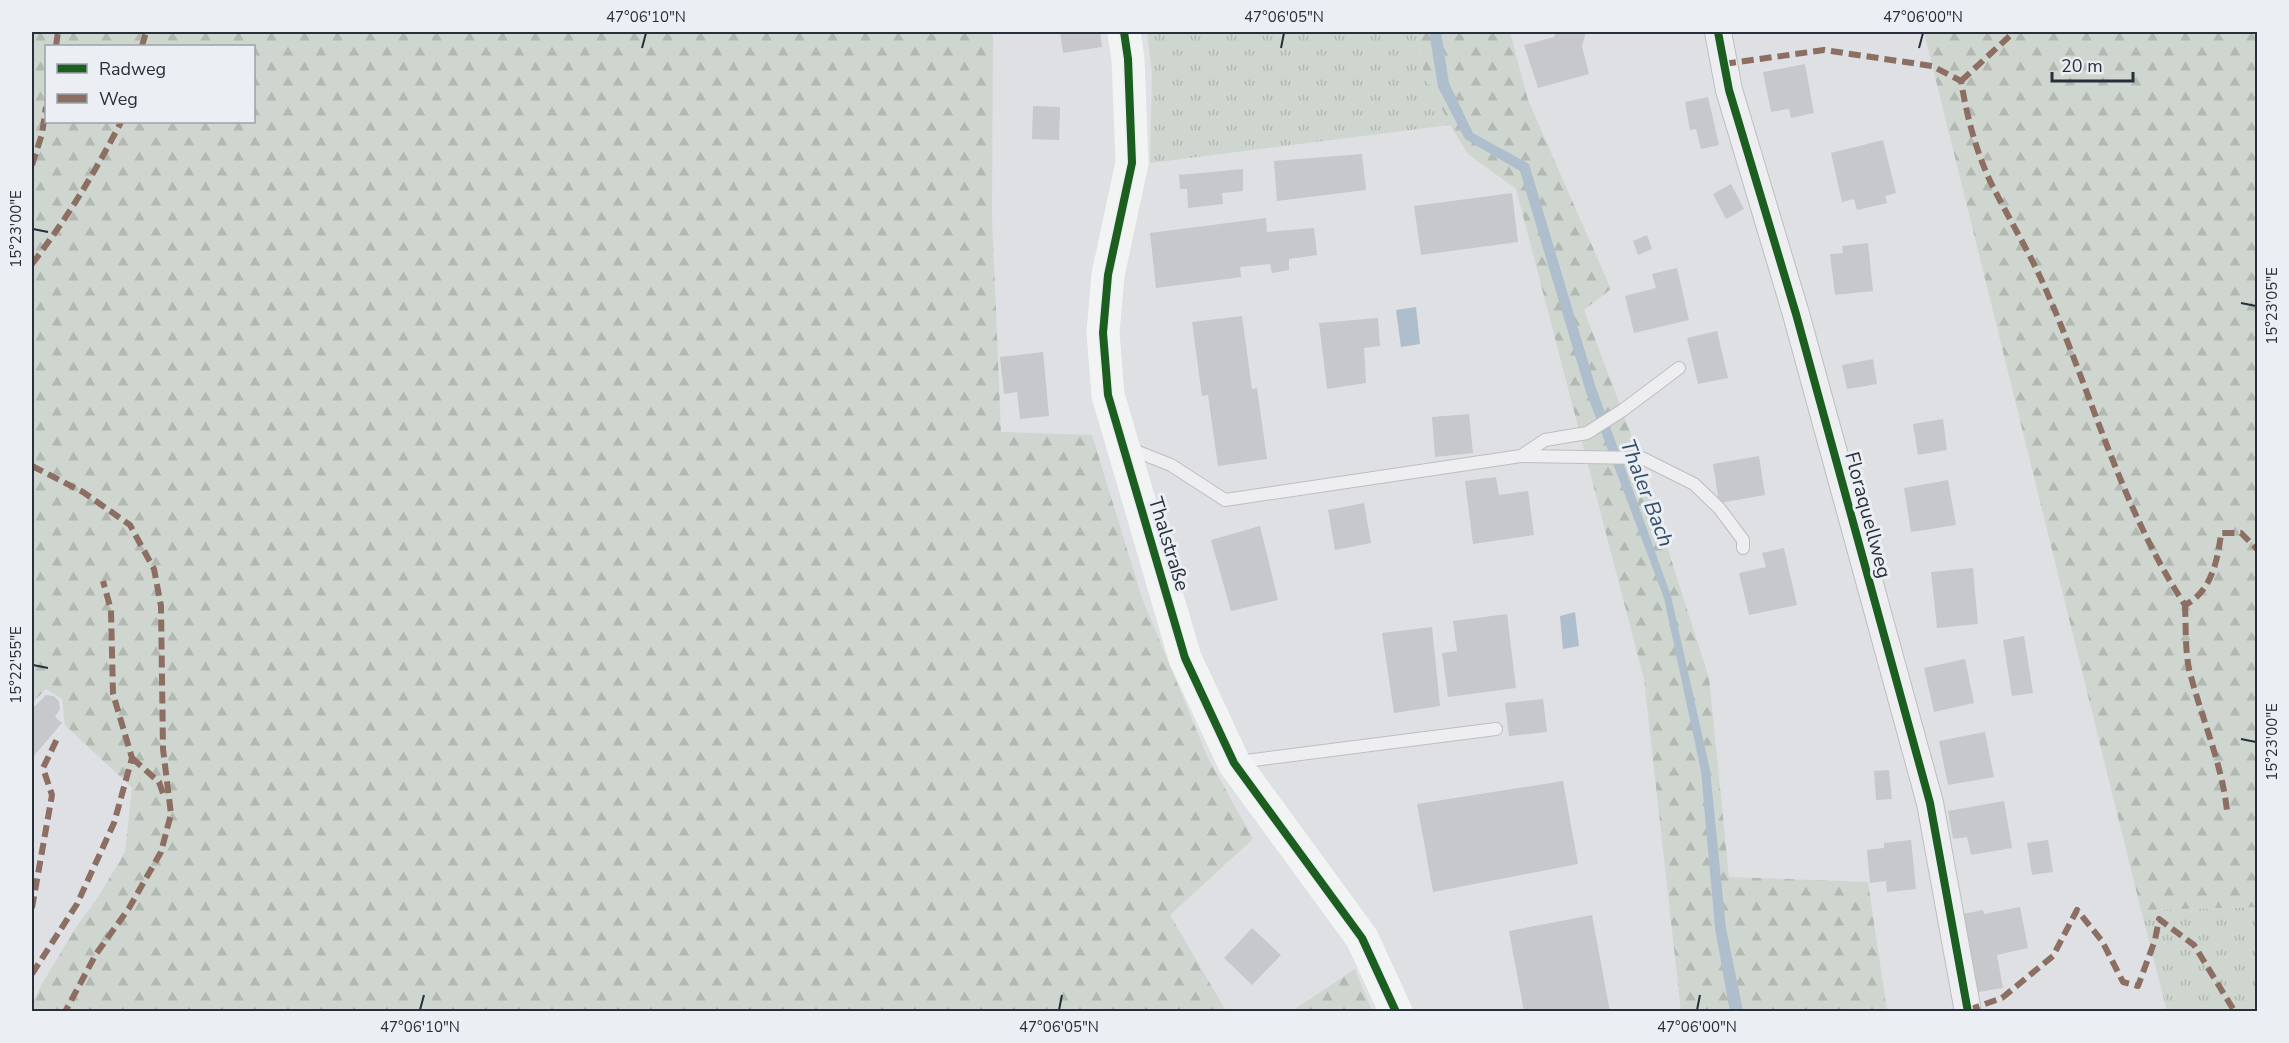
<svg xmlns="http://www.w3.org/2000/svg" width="2289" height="1043" viewBox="0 0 2289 1043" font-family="'Nunito Sans',sans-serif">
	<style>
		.grass { fill: url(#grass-tufts) }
		.forest { fill: url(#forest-firs); fill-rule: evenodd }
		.water { fill: #aebecd }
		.building { fill: #c6c8cb }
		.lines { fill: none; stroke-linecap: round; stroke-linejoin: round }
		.service-casing { stroke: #bcbec1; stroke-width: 14 }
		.minor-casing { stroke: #bcbec1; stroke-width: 28 }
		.service { stroke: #eeeef0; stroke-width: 12 }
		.minor { stroke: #eeeef0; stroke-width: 26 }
		.secondary { stroke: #f2f4f4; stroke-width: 33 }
		.quiet { stroke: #8d6e63; stroke-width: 6; stroke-dasharray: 12 6; stroke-linecap: butt }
		.cycleway-casing { stroke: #ebeff3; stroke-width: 11 }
		.cycleway { stroke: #1b5e20; stroke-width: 8 }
		.ticks { fill: none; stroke: #272f3a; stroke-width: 2 }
		.labels { text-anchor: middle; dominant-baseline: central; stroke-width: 6; stroke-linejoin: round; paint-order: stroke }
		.street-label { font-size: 20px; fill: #272f3a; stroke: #ebeff3 }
		.water-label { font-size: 21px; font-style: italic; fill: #354f6b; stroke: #ebeff3 }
		.neatline { fill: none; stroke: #272f3a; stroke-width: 2 }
		.ticks-label { font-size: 15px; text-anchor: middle; fill: #272f3a }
	</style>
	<defs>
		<pattern id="grass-tufts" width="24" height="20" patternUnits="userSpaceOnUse" patternTransform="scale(1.5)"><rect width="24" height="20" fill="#cfd6cf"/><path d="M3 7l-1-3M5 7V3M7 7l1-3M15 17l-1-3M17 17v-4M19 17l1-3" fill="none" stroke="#b2b8b2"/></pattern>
		<pattern id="forest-firs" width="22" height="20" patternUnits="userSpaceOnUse" patternTransform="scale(1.5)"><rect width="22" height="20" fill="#cfd6cf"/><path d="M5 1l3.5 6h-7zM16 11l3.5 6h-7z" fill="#b2b8b2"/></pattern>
	</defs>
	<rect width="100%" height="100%" fill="#dee0e3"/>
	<g class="grass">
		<polygon points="1147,32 1416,32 1424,73 1450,125 1150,163 1152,73"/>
		<polygon points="2257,907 2257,1011 2167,1011 2141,910"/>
	</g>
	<g class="forest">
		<path d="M 32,32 L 993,32 L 992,216 L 1001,432 L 1092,435 L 1142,598 L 1208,758 L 1253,839 L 1170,915 L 1226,1011 L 32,1011 L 32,1003 L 42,984 L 75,929 L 98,897 L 125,852 L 132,788 L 65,725 L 62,699 L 46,689 L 32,703 ZM 46,46 L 254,46 L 254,122 L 46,122 Z"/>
		<polygon points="1416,32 1510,32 1528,100 1611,289 1584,310 1632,437 1709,678 1729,877 1868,882 1887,1011 1681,1011 1644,679 1516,189 1468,154 1450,125 1424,73"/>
		<polygon points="1924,32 2257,32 2257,907 2141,910"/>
		<polygon points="1355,969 1372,1011 1292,1011"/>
	</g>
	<g class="water">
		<polygon points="1429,32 1441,32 1449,83 1473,133 1529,164 1595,385 1671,596 1710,770 1726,928 1743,1011 1730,1011 1728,1001 1715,928 1701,771 1664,598 1586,392 1520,171 1465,139 1438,87"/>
		<polygon points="1416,307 1420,344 1401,347 1396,310"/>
		<polygon points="1575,612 1579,646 1563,649 1560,616"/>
	</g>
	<g class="building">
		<polygon points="1060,32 1100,32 1102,47 1063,53"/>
		<polygon points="1556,32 1586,32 1582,46 1589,74 1538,88 1524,45 1554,37"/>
		<polygon points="1805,64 1814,113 1791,118 1789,109 1771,112 1763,72"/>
		<polygon points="1708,97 1719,145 1701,149 1696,129 1690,130 1685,102"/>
		<polygon points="1033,106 1060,107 1059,140 1032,139"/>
		<polygon points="1883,140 1896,193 1885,196 1887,203 1857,210 1854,199 1842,202 1831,153"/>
		<polygon points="1362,154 1366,190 1277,201 1274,161"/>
		<polygon points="1243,169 1243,191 1222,193 1223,204 1188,208 1187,189 1180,189 1179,175"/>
		<polygon points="1731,184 1744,209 1726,219 1713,194"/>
		<polygon points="1512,193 1518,242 1421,255 1414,206"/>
		<polygon points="1266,218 1267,232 1314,228 1317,255 1289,259 1289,270 1272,273 1270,264 1240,267 1241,277 1156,288 1150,233"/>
		<polygon points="1647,235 1652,249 1638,255 1633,241"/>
		<polygon points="1868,243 1873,291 1835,295 1830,254 1843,253 1842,246"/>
		<polygon points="1677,268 1689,320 1634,333 1625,296 1656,288 1652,274"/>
		<polygon points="1242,316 1252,389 1257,388 1267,459 1218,466 1208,395 1202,396 1192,322"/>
		<polygon points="1378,318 1380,346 1364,348 1366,383 1327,389 1319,323"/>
		<polygon points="1717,331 1728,378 1698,384 1687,338"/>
		<polygon points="1043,352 1049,416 1020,419 1017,392 1004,394 1000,357"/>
		<polygon points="1873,359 1877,384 1847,389 1842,365"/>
		<polygon points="1469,414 1473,453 1435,457 1432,417"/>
		<polygon points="1943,419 1947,450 1918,455 1913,424"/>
		<polygon points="1759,456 1765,495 1719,503 1713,464"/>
		<polygon points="1496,477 1499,495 1528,491 1534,535 1473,544 1465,481"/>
		<polygon points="1948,480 1956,525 1911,532 1904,488"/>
		<polygon points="1364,503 1371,543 1335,550 1328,510"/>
		<polygon points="1260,526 1278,600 1231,611 1211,540"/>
		<polygon points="1784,548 1797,605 1749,615 1739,573 1766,567 1762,553"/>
		<polygon points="1973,568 1978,624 1937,628 1931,572"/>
		<polygon points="1507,614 1516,688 1448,697 1442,653 1457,651 1453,621"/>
		<polygon points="1432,627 1440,706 1394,713 1382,633"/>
		<polygon points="2024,636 2033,693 2012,696 2003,640"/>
		<polygon points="1965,659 1974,703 1934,712 1924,668"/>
		<polygon points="46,695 54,696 59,701 60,709 55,717 62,723 32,758 32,709"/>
		<polygon points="1543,699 1547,732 1509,736 1505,703"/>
		<polygon points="1985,732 1994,777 1948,785 1939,741"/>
		<polygon points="1889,770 1892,799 1876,800 1874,771"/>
		<polygon points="1563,781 1578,864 1433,892 1417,804"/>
		<polygon points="2004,801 2012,848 1971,855 1967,837 1953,839 1948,811"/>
		<polygon points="1911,840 1916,889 1887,892 1886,881 1870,883 1867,850 1884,848 1884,843"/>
		<polygon points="2048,840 2053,872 2032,875 2027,843"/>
		<polygon points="2020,907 2028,948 1997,955 2003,988 1973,993 1958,915 1983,910 1984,914"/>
		<polygon points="1592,915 1610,1012 1524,1012 1509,931"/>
		<polygon points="1252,928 1281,955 1252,985 1224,958"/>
	</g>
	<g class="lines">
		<defs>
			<g id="service">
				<polyline points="1128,448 1171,465 1225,500 1521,456 1545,440 1587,433 1623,410 1679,368"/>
				<polyline points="1521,456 1642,458 1694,484 1719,508 1743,540 1743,548"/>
				<polyline points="1238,762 1496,729"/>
			</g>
			<polyline id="minor" points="1718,32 1729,90 1796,314 1930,803 1968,1012"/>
		</defs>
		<use href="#service" class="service-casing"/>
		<use href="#minor" class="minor-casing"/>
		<use href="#service" class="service"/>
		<use href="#minor" class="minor"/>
		<polyline class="secondary" points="1124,32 1128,59 1132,163 1108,275 1103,333 1108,395 1185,658 1234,763 1362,938 1396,1012"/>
		<g class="quiet">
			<polyline points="56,46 58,32"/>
			<polyline points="142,46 146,32"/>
			<path d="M 1724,64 L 1824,50 L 1932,66 L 1961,81 C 1967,117 1976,152 1992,185 C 2008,217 2027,248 2042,281 C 2091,389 2119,505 2185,605 C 2211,592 2218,560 2221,533 L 2241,533 L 2258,550"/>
			<polyline points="1961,81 2014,32"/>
			<polyline points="32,165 42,134 46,107"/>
			<path d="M 32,264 C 68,217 94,174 121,122"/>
			<polyline points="32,466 83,492 130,525 154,569 161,606 163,749 171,814 161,852 129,908 96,954 65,1012"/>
			<path d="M 2185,605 C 2186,626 2185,649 2189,669 C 2201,717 2222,763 2227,811"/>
			<polyline points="132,758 159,782 164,796"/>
			<polyline points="32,908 52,795 43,768 57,739"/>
			<polyline points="32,974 77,904 114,823 132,758 113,694 111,610 103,581"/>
			<polyline points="1968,1010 2002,998 2053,956 2077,910 2102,941 2123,982 2138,986 2155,940 2159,919 2194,945 2235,1012"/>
		</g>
		<defs>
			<g id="cycleway">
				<polyline points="1124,32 1128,59 1132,163 1108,275 1103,333 1108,395 1185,658 1234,763 1362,938 1396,1012"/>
				<polyline points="1718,32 1729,90 1796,314 1930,803 1968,1012"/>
			</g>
		</defs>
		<use href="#cycleway" class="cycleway-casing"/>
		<use href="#cycleway" class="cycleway"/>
	</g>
	<path class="ticks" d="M 642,48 L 646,33M 1281,48 L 1284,33M 1919,48 L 1923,33M 33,229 L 48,232M 2241,303 L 2256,306M 33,665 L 48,668M 2241,739 L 2256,742M 420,1010 L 424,995M 1059,1010 L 1062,995M 1697,1010 L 1700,995"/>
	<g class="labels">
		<g class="street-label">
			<text transform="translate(1868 515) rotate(75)">Floraquellweg</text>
			<text transform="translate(1169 544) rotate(73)">Thalstraße</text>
		</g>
		<g class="water-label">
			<text transform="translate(1647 493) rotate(69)">Thaler Bach</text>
		</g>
	</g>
	<rect width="2289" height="1043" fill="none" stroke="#ebeff3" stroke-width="66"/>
	<rect x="45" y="45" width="210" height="78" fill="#ebeff3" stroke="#9da2a9" stroke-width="1.5"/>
	<rect x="57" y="64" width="30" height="9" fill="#1b5e20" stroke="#9da2a9" stroke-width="1.5"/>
	<text x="99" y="75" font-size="18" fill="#272f3a">Radweg</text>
	<rect x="57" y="94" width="30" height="9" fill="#8d6e63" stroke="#9da2a9" stroke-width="1.5"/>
	<text x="99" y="105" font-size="18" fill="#272f3a">Weg</text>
	<path d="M2052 72v9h81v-9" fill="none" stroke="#272f3a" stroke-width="3"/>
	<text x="2061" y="72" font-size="18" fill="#272f3a" stroke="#ebeff3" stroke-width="4.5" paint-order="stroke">20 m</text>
	<rect x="33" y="33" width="2223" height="977" class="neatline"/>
	<g class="ticks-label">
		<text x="646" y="22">47°06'10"N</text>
		<text x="1284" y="22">47°06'05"N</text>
		<text x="1923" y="22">47°06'00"N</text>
		<text transform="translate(16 229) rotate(-90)" y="5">15°23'00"E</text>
		<text transform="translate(2272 306) rotate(-90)" y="5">15°23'05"E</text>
		<text transform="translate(16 665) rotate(-90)" y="5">15°22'55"E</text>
		<text transform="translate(2272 742) rotate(-90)" y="5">15°23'00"E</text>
		<text x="420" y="1032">47°06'10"N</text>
		<text x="1059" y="1032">47°06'05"N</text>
		<text x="1697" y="1032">47°06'00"N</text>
	</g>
</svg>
